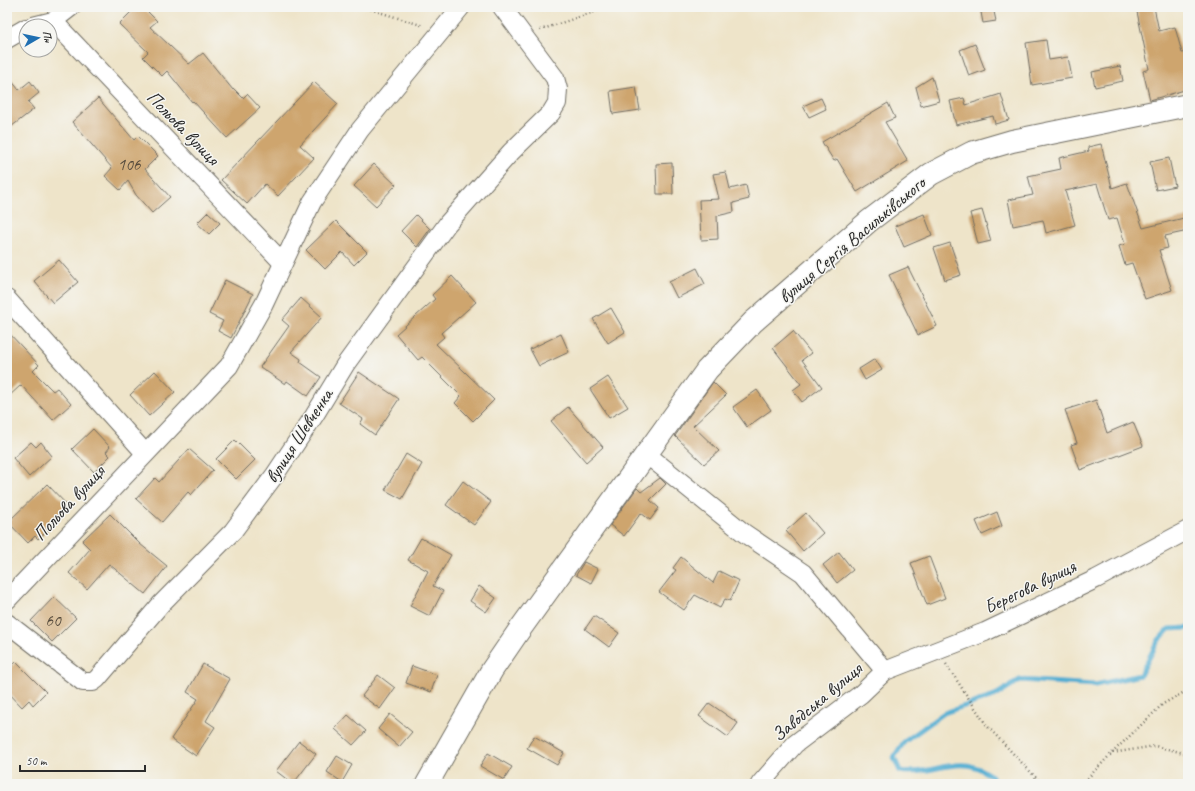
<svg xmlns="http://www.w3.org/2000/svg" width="1195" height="791" viewBox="0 0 1195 791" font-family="Caveat,sans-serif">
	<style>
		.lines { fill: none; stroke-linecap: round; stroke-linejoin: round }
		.stream { stroke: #55aed2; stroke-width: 5 }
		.building { fill: #cea56e }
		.minor-casing { stroke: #6f6c62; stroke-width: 20 }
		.tertiary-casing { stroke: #6f6c62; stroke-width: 24 }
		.path { stroke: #6f6c62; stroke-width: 2.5; stroke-dasharray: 1 3; stroke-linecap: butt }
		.minor { stroke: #fff; stroke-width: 18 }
		.tertiary { stroke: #fff; stroke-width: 22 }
		.labels { text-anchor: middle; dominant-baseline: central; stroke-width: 3; stroke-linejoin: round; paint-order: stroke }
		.number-label { font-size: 17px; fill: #544a3c }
		.street-label { font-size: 19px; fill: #2b2b2b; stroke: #f6f6f2 }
	</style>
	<rect width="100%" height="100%" fill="#f6f6f2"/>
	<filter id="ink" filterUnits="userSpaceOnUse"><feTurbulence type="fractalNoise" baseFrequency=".025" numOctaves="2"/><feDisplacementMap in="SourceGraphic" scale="8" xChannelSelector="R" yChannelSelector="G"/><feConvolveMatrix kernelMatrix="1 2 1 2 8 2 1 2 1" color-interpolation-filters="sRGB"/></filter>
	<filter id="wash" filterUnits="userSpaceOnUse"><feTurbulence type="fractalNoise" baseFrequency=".012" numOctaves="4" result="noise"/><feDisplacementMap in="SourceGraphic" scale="16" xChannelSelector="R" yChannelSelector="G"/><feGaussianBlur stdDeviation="0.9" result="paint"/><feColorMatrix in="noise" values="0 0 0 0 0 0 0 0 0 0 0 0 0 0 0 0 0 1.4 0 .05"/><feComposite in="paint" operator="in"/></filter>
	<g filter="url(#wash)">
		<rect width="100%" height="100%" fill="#eee4c9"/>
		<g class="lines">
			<path class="stream" d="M 994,784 L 992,776 C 986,773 981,769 975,767 C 953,759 924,776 900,771 L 894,757 L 904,742 L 944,713 L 994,696 L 1020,680 L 1095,685 L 1140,675 L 1158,641 L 1169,629 L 1188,628"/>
		</g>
		<g id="blocks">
			<g class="building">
				<polygon points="136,7 143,7 157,21 150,27 189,64 203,53 233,90 234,89 243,98 247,94 260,108 227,138 193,101 192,102 167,71 162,76 143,57 148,52 119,24"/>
				<polygon points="980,7 993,7 996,21 983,23"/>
				<polygon points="1136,7 1154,7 1159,31 1175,27 1182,53 1188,52 1188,89 1150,100 1143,71 1149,69"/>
				<polygon points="1046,40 1049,60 1068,57 1072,78 1032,85 1026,43"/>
				<polygon points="975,44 985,70 969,76 960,50"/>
				<polygon points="1120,66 1123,81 1095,87 1092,72"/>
				<polygon points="7,75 19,90 30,81 39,93 28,102 34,109 7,130"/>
				<polygon points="932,77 939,101 921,106 916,87"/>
				<polygon points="314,82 338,104 300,145 314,158 278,196 265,184 247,204 221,180"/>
				<polygon points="636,87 640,110 613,114 610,91"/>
				<polygon points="1001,94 1009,120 995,124 993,116 956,125 950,101 964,98 966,105"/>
				<polygon points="98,98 134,140 138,136 158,156 145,169 170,197 152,213 136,195 128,181 120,190 105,176 112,168 72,122"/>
				<polygon points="821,98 826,109 809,117 803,106"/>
				<polygon points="888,103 895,118 885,122 908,161 857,192 837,159 834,161 822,142"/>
				<polygon points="1101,144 1112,188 1127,183 1143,228 1188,217 1188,231 1165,236 1168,248 1159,250 1172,290 1145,299 1132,263 1125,265 1119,246 1125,244 1117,218 1108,220 1097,184 1065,191 1075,225 1046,233 1043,220 1013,226 1008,200 1033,195 1028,176 1061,169 1059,158 1089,151 1088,147"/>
				<polygon points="1169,158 1175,186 1156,190 1150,162"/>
				<polygon points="672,163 673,194 657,194 656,164"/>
				<polygon points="374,164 396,185 376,206 354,186"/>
				<polygon points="726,172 730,189 746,185 749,199 733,203 734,212 717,216 718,239 701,240 699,200 719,199 713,174"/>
				<polygon points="982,210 991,241 978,244 970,213"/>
				<polygon points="208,212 220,223 209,234 197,223"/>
				<polygon points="924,214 932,235 904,247 895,226"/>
				<polygon points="416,215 430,229 417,247 401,231"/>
				<polygon points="336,221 367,252 354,265 342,252 325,269 306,250"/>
				<polygon points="950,243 961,275 945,280 934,248"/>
				<polygon points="59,260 78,282 53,303 34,281"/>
				<polygon points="908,267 937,326 918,335 889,275"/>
				<polygon points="697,268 705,284 677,298 669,282"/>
				<polygon points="452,276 476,302 441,333 444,337 436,344 494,400 473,421 455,403 461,396 422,357 418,360 396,334 435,299 432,295"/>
				<polygon points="225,280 253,294 231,338 218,331 223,321 209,314"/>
				<polygon points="301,298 322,317 291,352 301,359 300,362 321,377 308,396 287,381 285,384 260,367 289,326 282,320"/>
				<polygon points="611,308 625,332 608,343 593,319"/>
				<polygon points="7,331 39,365 33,371 53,391 57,388 71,404 53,420 21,385 7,398"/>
				<polygon points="793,331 811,353 802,360 822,387 802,402 793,390 801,384 773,348"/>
				<polygon points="561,334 569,352 539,366 530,349"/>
				<polygon points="875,359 882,370 865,380 859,369"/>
				<polygon points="155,371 175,392 149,416 130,395"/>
				<polygon points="359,372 399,399 375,435 360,424 363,419 339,403"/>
				<polygon points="608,377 628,407 609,418 590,389"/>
				<polygon points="713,382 726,395 693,426 719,451 704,464 675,436"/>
				<polygon points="757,390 771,410 747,427 733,407"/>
				<polygon points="1096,400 1107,433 1133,422 1143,446 1080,470 1071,445 1077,443 1065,410"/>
				<polygon points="568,407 603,447 586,462 551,421"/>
				<polygon points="93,429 110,447 106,452 110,456 94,472 72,449"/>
				<polygon points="235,440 255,460 236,479 216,459"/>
				<polygon points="31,442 36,447 41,442 52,456 29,477 13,458"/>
				<polygon points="189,449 213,470 191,495 188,492 162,522 136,499 155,478 159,482"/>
				<polygon points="406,454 422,464 402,499 385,490"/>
				<polygon points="660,478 666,484 650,500 659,508 650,520 641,513 624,536 610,525 637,488 641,492"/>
				<polygon points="463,481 491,502 474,525 446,505"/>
				<polygon points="47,484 67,505 51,522 54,525 38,539 35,536 28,543 8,522"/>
				<polygon points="997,512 1002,526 982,535 976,521"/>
				<polygon points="806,513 823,533 803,551 786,531"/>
				<polygon points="110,514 140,544 167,566 145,594 109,564 87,589 69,573 90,549 82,541"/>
				<polygon points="421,538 451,555 433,586 443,591 430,616 410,606 428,571 408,560"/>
				<polygon points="839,552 853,570 837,583 823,565"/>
				<polygon points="929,556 945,598 927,605 911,563"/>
				<polygon points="681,557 713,583 719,571 739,581 730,601 725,599 720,608 695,595 684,610 659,592 676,570 673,568"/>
				<polygon points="584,562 598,569 591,583 576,575"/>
				<polygon points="479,586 496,598 486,612 470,601"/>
				<polygon points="54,597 76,618 52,642 31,621"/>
				<polygon points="594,616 619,633 609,647 585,629"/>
				<polygon points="16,662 46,692 33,705 29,700 22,707 7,691 7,671"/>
				<polygon points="203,664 230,679 206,721 215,727 196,756 171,739 198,699 187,692"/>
				<polygon points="412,666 437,675 431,692 406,683"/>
				<polygon points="378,675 395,688 380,709 362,696"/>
				<polygon points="709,703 738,723 728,737 699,716"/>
				<polygon points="390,714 412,732 399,747 378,729"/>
				<polygon points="348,715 366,731 353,745 335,729"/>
				<polygon points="534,736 564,753 557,765 527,748"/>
				<polygon points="299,741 316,754 293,784 276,771"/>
				<polygon points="488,753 512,767 504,780 480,766"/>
				<polygon points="337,756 352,765 342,782 327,772"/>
			</g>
		</g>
	</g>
	<g filter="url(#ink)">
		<use href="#blocks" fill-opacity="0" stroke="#6f6c62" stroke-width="1"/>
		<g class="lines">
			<defs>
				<g id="minor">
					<polyline points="53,21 283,263"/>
					<polyline points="33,26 53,21 71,7"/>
					<polyline points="7,39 26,28"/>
					<polyline points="7,299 145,453"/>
					<polyline points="645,453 744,533 803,573 885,671"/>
					<polyline points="7,600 229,366 264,304 312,202 360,130 461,7"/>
					<polyline points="7,623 83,682 93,682 97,679 161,604 233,531 274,476 314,416 345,365 448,223 511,152 551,113 557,103 558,89 555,78 502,7"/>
					<polyline points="760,784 795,744 861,694 885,671 985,632 1096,579 1188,530"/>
				</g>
				<polyline id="tertiary" points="427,784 492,670 518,632 707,370 753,322 869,221 931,174 971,153 1012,141 1188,105"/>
			</defs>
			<use href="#minor" class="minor-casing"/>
			<use href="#tertiary" class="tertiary-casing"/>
			<g class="path">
				<polyline points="363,7 424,26"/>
				<polyline points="540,30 609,7"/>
				<polyline points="946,664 987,726 1042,784"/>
				<polyline points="1112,753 1163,704 1188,690"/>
				<polyline points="1082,784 1112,753 1155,746 1188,754"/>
			</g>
			<use href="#minor" class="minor"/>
			<use href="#tertiary" class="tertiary"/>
		</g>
	</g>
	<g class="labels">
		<g class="number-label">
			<text x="129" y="164">106</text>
			<text x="53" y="620">60</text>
		</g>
		<g class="street-label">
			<text transform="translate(183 128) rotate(46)">Польова вулиця</text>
			<text transform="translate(852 240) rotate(-40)">вулиця Сергія Васильківського</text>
			<text transform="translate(299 436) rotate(-57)">вулиця Шевченка</text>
			<text transform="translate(69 503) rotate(-47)">Польова вулиця</text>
			<text transform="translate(1030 587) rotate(-26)">Берегова вулиця</text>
			<text transform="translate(817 702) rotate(-40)">Заводська вулиця</text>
		</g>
	</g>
	<rect width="1195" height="791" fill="none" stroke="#f6f6f2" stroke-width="24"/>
	<g transform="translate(38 38) rotate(81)"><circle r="19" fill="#f6f6f2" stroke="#a5a5a2"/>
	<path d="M0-3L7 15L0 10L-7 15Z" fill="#1f6fb2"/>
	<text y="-6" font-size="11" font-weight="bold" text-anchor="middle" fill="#2b2b2b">Пн</text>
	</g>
	<path d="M20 765v6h125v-6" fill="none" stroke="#2b2b2b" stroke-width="2"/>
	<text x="26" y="765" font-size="12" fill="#2b2b2b" stroke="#f6f6f2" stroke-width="3" paint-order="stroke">50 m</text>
</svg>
